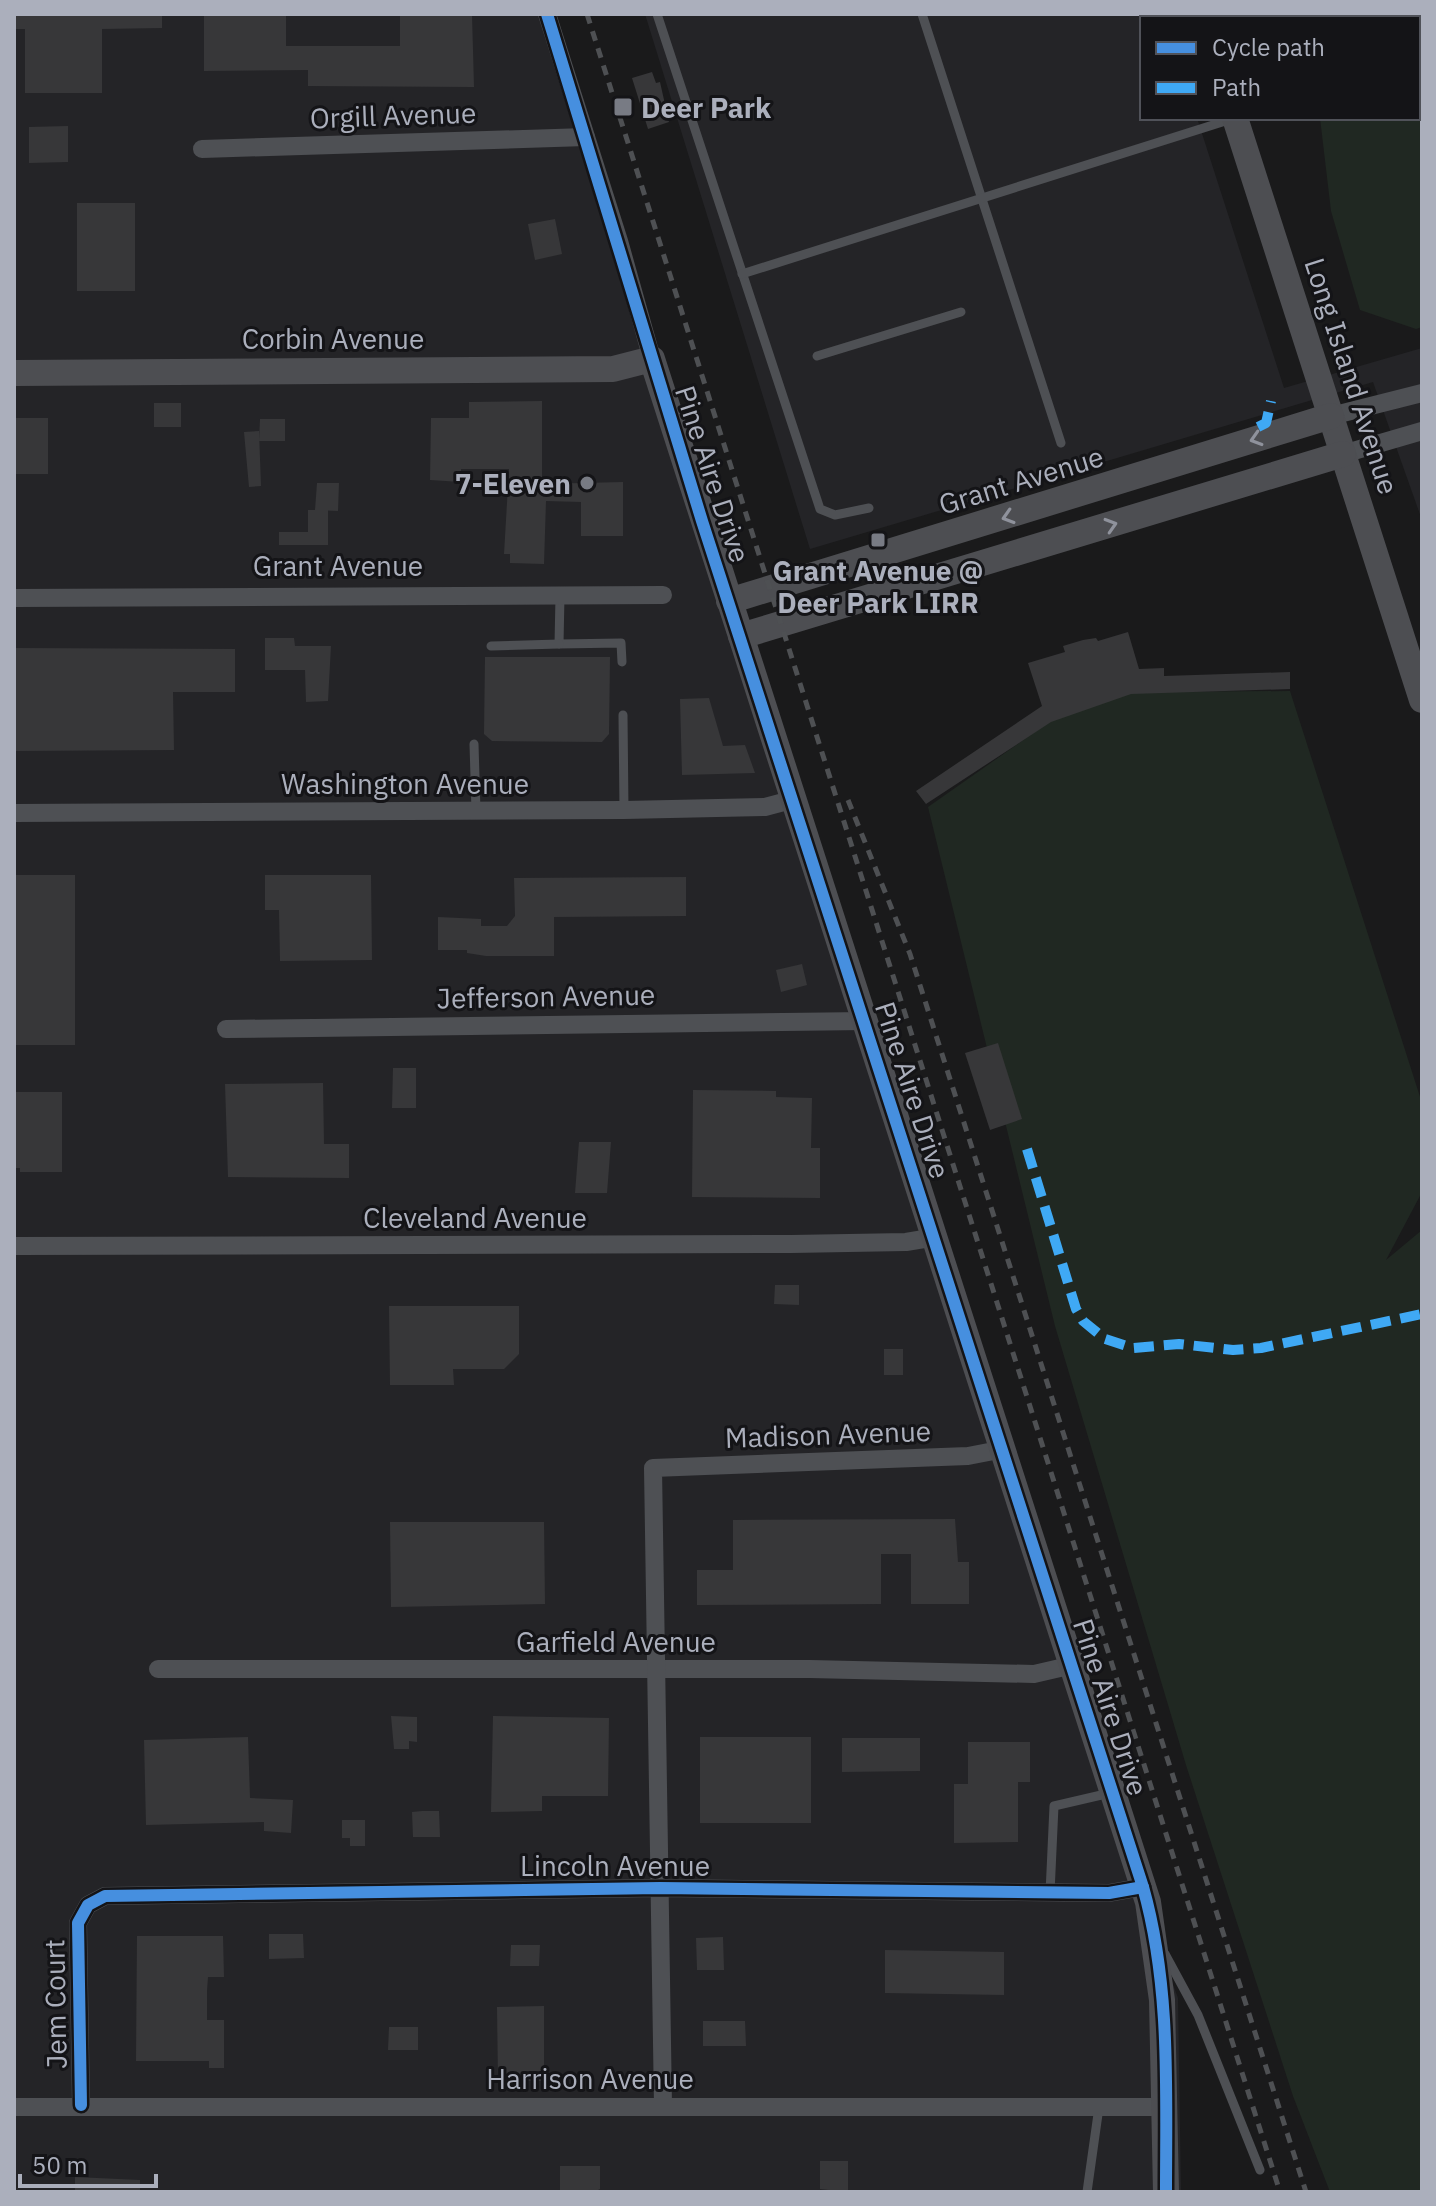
<svg xmlns="http://www.w3.org/2000/svg" width="1436" height="2206" viewBox="0 0 1436 2206" font-family="'IBM Plex Sans',sans-serif">
	<style>
		.built { fill: #242427 }
		.green { fill: #202822 }
		.building { fill: #373739 }
		.lines { fill: none; stroke-linecap: round; stroke-linejoin: round }
		.lane { stroke: #4e5054; stroke-width: 9 }
		.street { stroke: #4e5054; stroke-width: 18 }
		.secondary { stroke: #4d4e52; stroke-width: 26 }
		.rail { stroke: #4e5053; stroke-width: 5; stroke-dasharray: 10 8; stroke-linecap: butt }
		.quiet { stroke: #3fa9f5; stroke-width: 10; stroke-dasharray: 20 10; stroke-linecap: butt }
		.cycleway-casing { stroke: #141417; stroke-width: 17 }
		.cycleway { stroke: #468fdf; stroke-width: 12 }
		.oneway { stroke: #8f929c }
		.poi-dot { fill: #787b84; stroke: #141417; stroke-width: 3 }
		.labels { text-anchor: middle; dominant-baseline: central; stroke-width: 6; stroke-linejoin: round; paint-order: stroke }
		.poi-label { font-size: 28px; font-weight: bold; fill: #abafbc; stroke: #141417; text-anchor: start }
		.street-label { font-size: 28px; fill: #abafbc; stroke: #141417 }
	</style>
	<rect width="100%" height="100%" fill="#1a1a1b"/>
	<g class="built">
		<polygon points="14,14 547,14 1155,1936 1178,1998 1181,2192 14,2192"/>
		<polygon points="645,14 1164,14 1165,18 1142,18 1142,118 1197,118 1284,388 1422,348 1422,520 1373,382 810,549"/>
	</g>
	<g class="green">
		<polygon points="1301,14 1422,14 1422,327 1416,329 1360,310 1331,211 1320,118 1418,118 1418,18 1303,18"/>
		<polygon points="1290,691 1422,1103 1422,1192 1386,1260 1422,1230 1422,2192 1330,2192 1293,2096 1186,1765 1055,1326 928,807 1059,715 1134,692"/>
	</g>
	<g class="building">
		<polygon points="14,14 162,14 162,28 102,29 102,93 25,93 25,29 14,29"/>
		<polygon points="204,14 286,14 286,46 400,46 400,14 472,14 474,87 308,86 308,70 204,71"/>
		<polygon points="652,72 656,83 660,82 669,122 648,129 632,78"/>
		<polygon points="68,126 68,162 29,163 29,127"/>
		<rect x="77" y="203" width="58" height="88"/>
		<polygon points="555,219 562,254 535,260 528,224"/>
		<polygon points="542,401 542,484 623,482 623,536 581,536 581,502 546,501 544,564 510,563 510,554 504,554 509,469 461,469 461,482 430,480 431,418 469,418 469,402"/>
		<rect x="154" y="403" width="27" height="24"/>
		<rect x="14" y="418" width="34" height="56"/>
		<polygon points="260,419 285,419 285,441 259,441"/>
		<polygon points="259,431 261,486 249,487 244,432"/>
		<polygon points="317,483 339,483 338,511 315,510"/>
		<polygon points="308,510 328,510 328,545 279,545 279,532 308,532"/>
		<polygon points="1128,632 1139,669 1164,668 1164,676 1290,672 1290,689 1131,694 1051,722 926,804 916,791 1042,706 1028,663 1065,652 1063,646 1083,640 1096,638 1098,641"/>
		<polygon points="265,638 294,638 295,646 331,646 328,701 306,702 305,670 265,670"/>
		<polygon points="14,648 235,649 235,692 173,692 174,750 14,751"/>
		<polygon points="485,657 610,657 609,734 602,742 492,741 484,734"/>
		<polygon points="709,698 723,746 745,745 755,773 682,775 680,699"/>
		<rect x="14" y="875" width="61" height="170"/>
		<polygon points="265,875 371,875 372,960 280,961 279,910 265,910"/>
		<polygon points="686,877 686,916 554,917 554,956 486,956 467,953 467,950 438,950 438,917 481,919 481,926 507,926 515,916 514,878"/>
		<polygon points="802,964 807,985 781,992 776,970"/>
		<polygon points="998,1043 1022,1119 990,1130 965,1053"/>
		<polygon points="393,1068 416,1068 416,1108 392,1108"/>
		<polygon points="323,1083 324,1144 349,1144 349,1178 228,1177 225,1084"/>
		<polygon points="693,1090 776,1091 776,1097 812,1098 811,1148 820,1148 820,1198 692,1197"/>
		<polygon points="14,1092 62,1092 62,1172 20,1172 20,1168 14,1168"/>
		<polygon points="579,1142 611,1142 607,1193 575,1193"/>
		<polygon points="775,1285 799,1285 799,1305 774,1304"/>
		<polygon points="389,1306 519,1306 519,1354 504,1369 453,1369 454,1385 390,1385"/>
		<rect x="884" y="1349" width="19" height="26"/>
		<polygon points="955,1519 958,1562 969,1562 969,1604 911,1604 911,1554 881,1554 881,1604 697,1605 697,1570 733,1570 733,1520"/>
		<polygon points="390,1522 544,1522 545,1604 391,1607"/>
		<polygon points="391,1716 417,1717 417,1742 409,1741 409,1749 394,1749"/>
		<polygon points="493,1716 609,1718 608,1796 542,1796 542,1811 491,1812"/>
		<polygon points="248,1737 250,1798 293,1800 291,1833 264,1831 264,1822 146,1825 144,1740"/>
		<rect x="700" y="1737" width="111" height="86"/>
		<polygon points="842,1738 920,1738 920,1771 842,1772"/>
		<polygon points="968,1742 1030,1742 1030,1782 1018,1782 1018,1842 954,1843 954,1784 968,1784"/>
		<polygon points="422,1811 439,1811 440,1837 413,1837 412,1812"/>
		<polygon points="342,1820 365,1820 365,1846 350,1846 350,1838 342,1838"/>
		<polygon points="269,1934 303,1934 304,1958 269,1959"/>
		<polygon points="137,1936 223,1936 224,1977 208,1977 207,1991 207,2020 224,2020 224,2068 209,2068 209,2061 136,2061"/>
		<polygon points="723,1937 724,1970 697,1970 696,1938"/>
		<polygon points="511,1945 540,1945 539,1966 510,1966"/>
		<polygon points="885,1950 1004,1952 1004,1995 885,1993"/>
		<polygon points="544,2006 544,2081 498,2080 497,2007"/>
		<polygon points="703,2021 745,2021 746,2046 703,2046"/>
		<polygon points="389,2027 418,2027 418,2050 388,2050"/>
		<polygon points="820,2161 848,2161 848,2192 820,2189"/>
		<polygon points="560,2166 600,2166 600,2189 594,2192 560,2190"/>
		<polygon points="75,2177 140,2180 140,2192 75,2192"/>
	</g>
	<g class="lines">
		<g class="lane">
			<polyline points="657,14 820,509 835,515 869,508"/>
			<polyline points="922,14 1061,443"/>
			<polyline points="742,274 1235,118"/>
			<polyline points="817,356 961,312"/>
			<polyline points="560,596 559,644 621,643 622,662"/>
			<polyline points="491,646 559,644"/>
			<polyline points="623,715 624,810"/>
			<polyline points="474,744 476,811"/>
			<polyline points="1050,1893 1054,1806 1110,1793"/>
			<polyline points="1165,1954 1198,2015 1260,2170"/>
			<polyline points="1087,2192 1099,2107"/>
		</g>
		<g class="street">
			<polyline points="547,14 619,241 652,359"/>
			<polyline points="202,149 586,137"/>
			<polyline points="1331,416 1422,393"/>
			<polyline points="1343,454 1422,431"/>
			<polyline points="14,598 663,595"/>
			<polyline points="14,813 624,810 765,807 795,799"/>
			<polyline points="226,1029 866,1021"/>
			<polyline points="14,1246 791,1244 906,1242 936,1237"/>
			<polyline points="158,1669 810,1669 1034,1674 1073,1665"/>
			<polyline points="81,2105 78,1923 88,1905 105,1896 660,1888 1109,1893 1143,1887"/>
			<polyline points="663,2106 653,1468 968,1456 1004,1449"/>
			<polyline points="14,2107 1166,2107"/>
		</g>
		<g class="secondary">
			<polyline points="1202,14 1203,18"/>
			<polyline points="1235,118 1422,700"/>
			<polyline points="14,373 613,369 652,359 1148,1902 1162,2000 1166,2192"/>
			<polyline points="729,601 1331,416"/>
			<polyline points="741,636 1343,454"/>
		</g>
		<g class="rail">
			<polyline points="587,14 1280,2192"/>
			<polyline points="848,800 910,954 1306,2192"/>
		</g>
		<g class="quiet">
			<polyline points="1258,427 1266,423 1271,401"/>
			<polyline points="1027,1149 1076,1309 1083,1321 1105,1339 1133,1348 1179,1344 1233,1350 1261,1348 1422,1314"/>
		</g>
		<defs>
			<g id="cycleway">
				<path d="M 547,14 L 702,521 L 1143,1887 C 1171,1986 1166,2091 1166,2192"/>
				<polyline points="81,2105 78,1923 88,1905 105,1896 660,1888 1109,1893 1143,1887"/>
			</g>
		</defs>
		<use href="#cycleway" class="cycleway-casing"/>
		<use href="#cycleway" class="cycleway"/>
	</g>
	<defs><path id="oneway-chevron" d="M-2-3.5L2.5 0L-2 3.5" fill="none" stroke-width="1.6" stroke-linecap="round" stroke-linejoin="round" transform="scale(2)"/></defs>
	<g class="oneway">
		<use href="#oneway-chevron" transform="translate(1256 439) rotate(163)"/>
		<use href="#oneway-chevron" transform="translate(1008 517) rotate(163)"/>
		<use href="#oneway-chevron" transform="translate(1111 525) rotate(-17)"/>
	</g>
	<g class="poi-dot">
		<rect x="613" y="97" width="20" height="20" rx="4"/>
		<circle cx="587" cy="483" r="8"/>
		<rect x="870" y="532" width="16" height="16" rx="4"/>
	</g>
	<g class="labels">
		<g class="poi-label">
			<text x="641" y="107">Deer Park</text>
			<text x="571" y="483" text-anchor="end">7-Eleven</text>
			<text x="878" y="570" text-anchor="middle">Grant Avenue @<tspan x="878" dy="32">Deer Park LIRR</tspan></text>
		</g>
		<g class="street-label">
			<text transform="translate(393 115) rotate(-2)">Orgill Avenue</text>
			<text x="333" y="338">Corbin Avenue</text>
			<text transform="translate(1352 376) rotate(72)">Long Island Avenue</text>
			<text transform="translate(713 474) rotate(72)">Pine Aire Drive</text>
			<text transform="translate(1021 480) rotate(-17)">Grant Avenue</text>
			<text x="338" y="565">Grant Avenue</text>
			<text x="405" y="783">Washington Avenue</text>
			<text transform="translate(546 996) rotate(-1)">Jefferson Avenue</text>
			<text transform="translate(913 1090) rotate(72)">Pine Aire Drive</text>
			<text x="475" y="1217">Cleveland Avenue</text>
			<text transform="translate(828 1434) rotate(-2)">Madison Avenue</text>
			<text x="616" y="1641">Garfield Avenue</text>
			<text transform="translate(1111 1707) rotate(72)">Pine Aire Drive</text>
			<text x="615" y="1865">Lincoln Avenue</text>
			<text transform="translate(55 2004) rotate(-91)">Jem Court</text>
			<text x="590" y="2078">Harrison Avenue</text>
		</g>
	</g>
	<rect width="1436" height="2206" fill="none" stroke="#abafbc" stroke-width="32"/>
	<rect x="1140" y="16" width="280" height="104" fill="#141417" stroke="#505259" stroke-width="2"/>
	<rect x="1156" y="42" width="40" height="12" fill="#468fdf" stroke="#505259" stroke-width="2"/>
	<text x="1212" y="56" font-size="24" fill="#abafbc">Cycle path</text>
	<rect x="1156" y="82" width="40" height="12" fill="#3fa9f5" stroke="#505259" stroke-width="2"/>
	<text x="1212" y="96" font-size="24" fill="#abafbc">Path</text>
	<path d="M20 2174v12h136v-12" fill="none" stroke="#abafbc" stroke-width="4"/>
	<text x="32" y="2174" font-size="24" fill="#abafbc" stroke="#141417" stroke-width="6" paint-order="stroke">50 m</text>
</svg>
